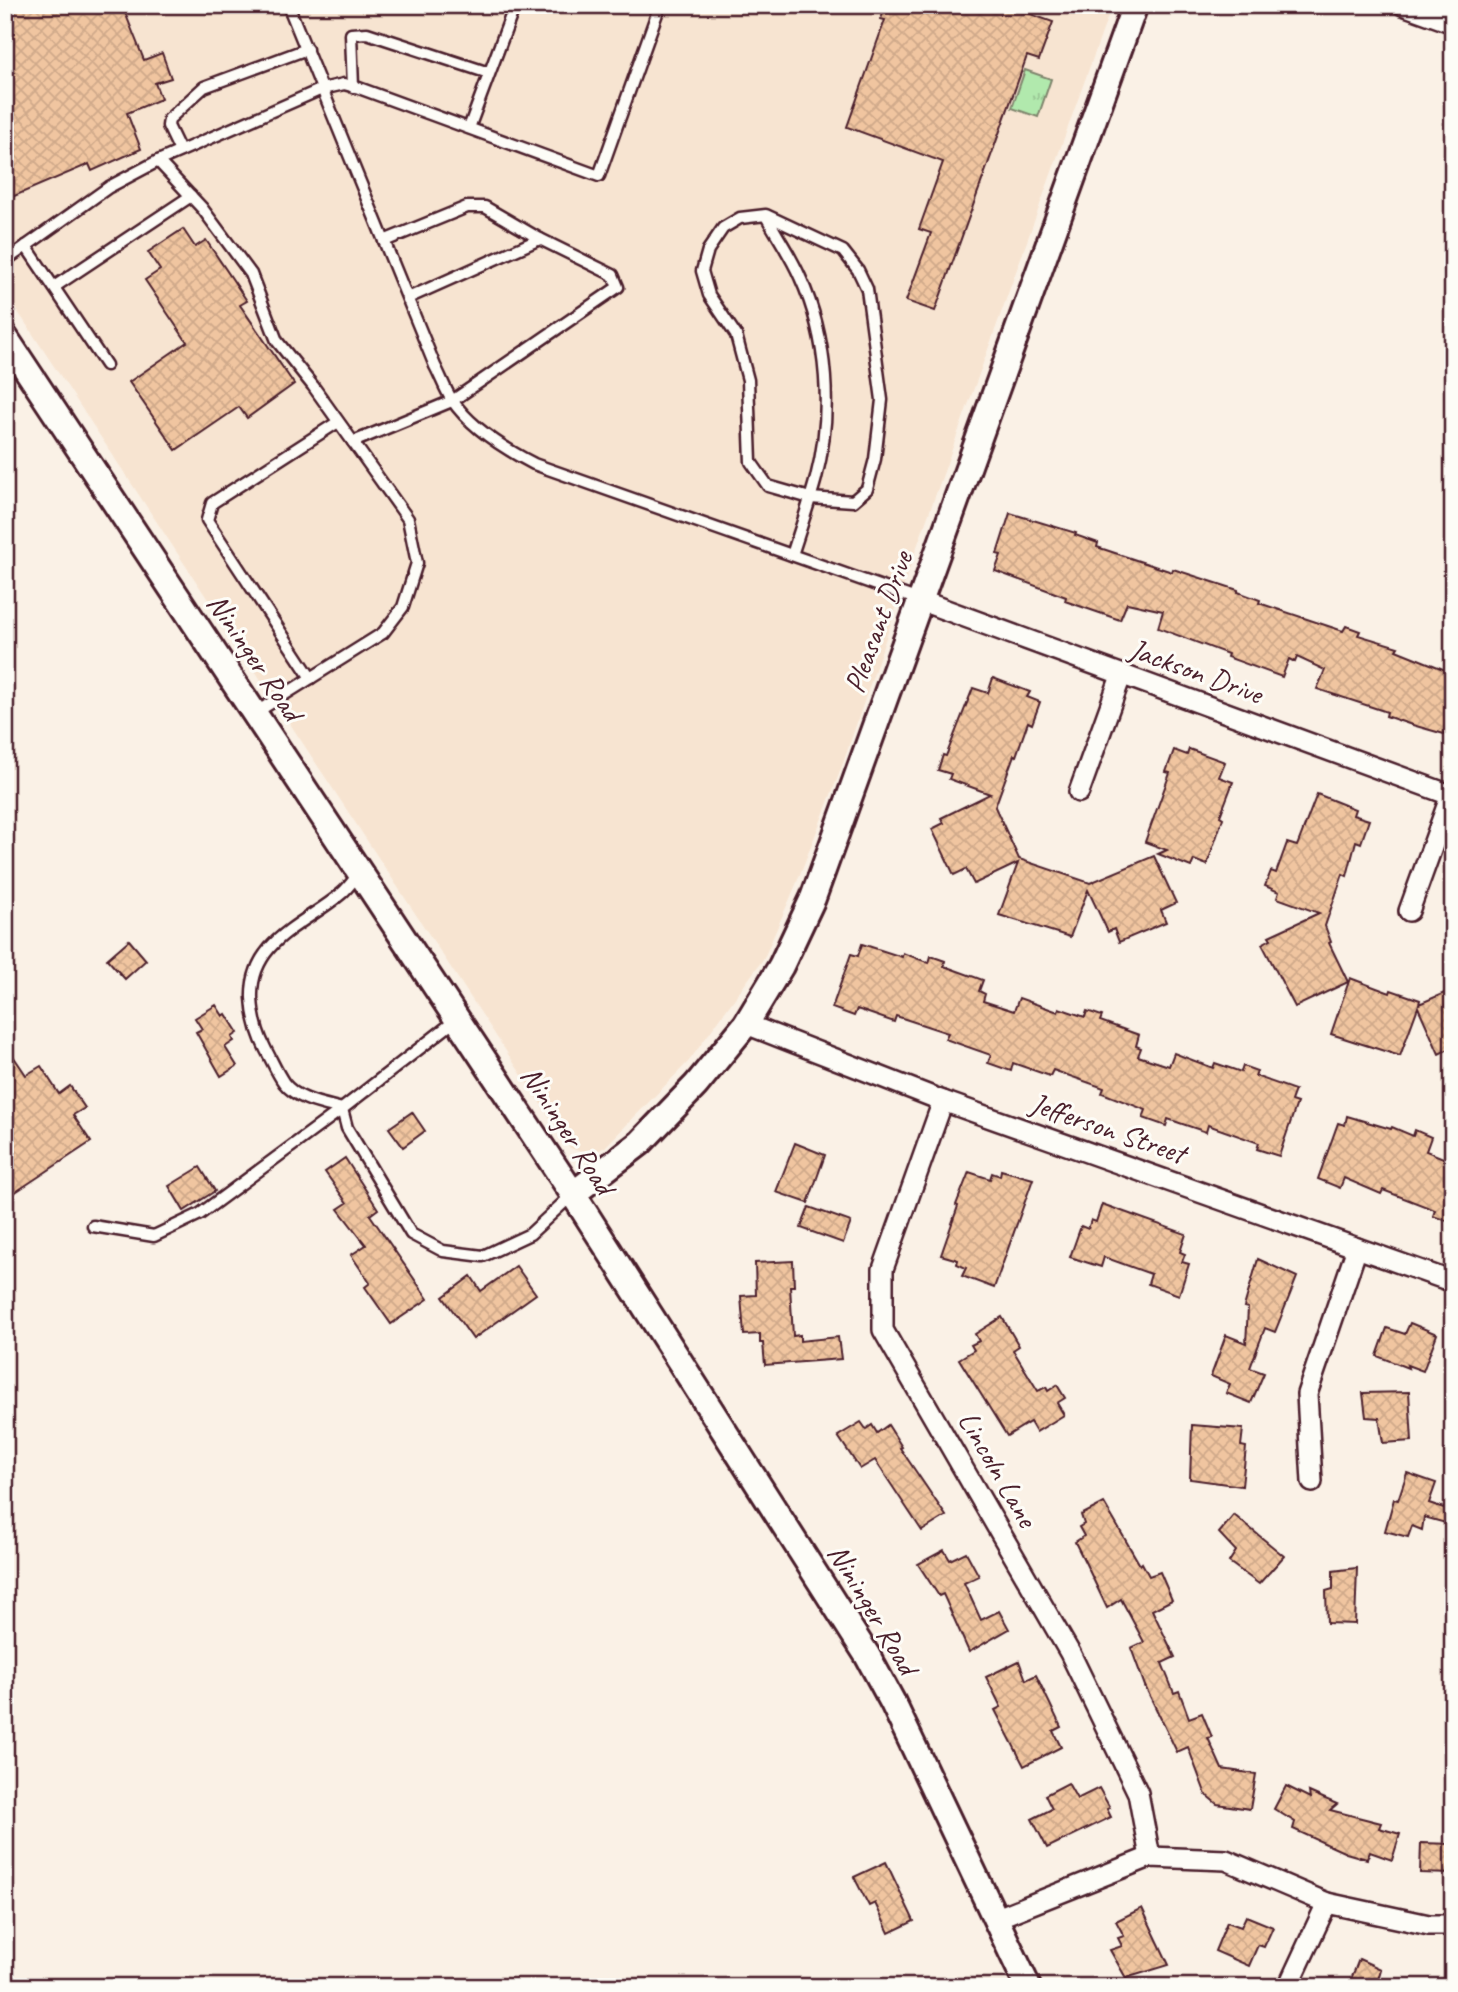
<svg xmlns="http://www.w3.org/2000/svg" width="1458" height="1992" viewBox="0 0 1458 1992" font-family="Caveat,sans-serif">
	<style>
		.built { fill: #f7e4d1 }
		.park { fill: url(#park-tufts); stroke: #7e846c; stroke-width: 2 }
		.building { fill: url(#building-cross-hatch); stroke: #4a1f2b; stroke-width: 2 }
		.lines { fill: none; stroke-linecap: round; stroke-linejoin: round }
		.service-casing { stroke: #4a1f2b; stroke-width: 15 }
		.minor-casing { stroke: #4a1f2b; stroke-width: 24 }
		.tertiary-casing { stroke: #4a1f2b; stroke-width: 30 }
		.service { stroke: #fdfcf7; stroke-width: 10 }
		.minor { stroke: #fdfcf7; stroke-width: 19 }
		.tertiary { stroke: #fdfcf7; stroke-width: 24 }
		.labels { text-anchor: middle; dominant-baseline: central; stroke-width: 6; stroke-linejoin: round; paint-order: stroke }
		.street-label { font-size: 30px; fill: #4a1f2b; stroke: #fdfcf7 }
	</style>
	<defs>
		<pattern id="park-tufts" width="24" height="20" patternUnits="userSpaceOnUse" patternTransform="scale(1.75)"><rect width="24" height="20" fill="#b1e9ad"/><path d="M3 7l-1-3M5 7V3M7 7l1-3M15 17l-1-3M17 17v-4M19 17l1-3" fill="none" stroke="#9ac795"/></pattern>
		<pattern id="building-cross-hatch" width="8" height="8" patternUnits="userSpaceOnUse" patternTransform="scale(1.75)"><rect width="8" height="8" fill="#f0c5a0"/><path d="M0 0l8 8M0 8l8-8" fill="none" stroke="#cfa98a"/></pattern>
	</defs>
	<rect width="100%" height="100%" fill="#faf1e6"/>
	<filter id="ink" filterUnits="userSpaceOnUse"><feTurbulence type="fractalNoise" baseFrequency=".0143" numOctaves="2"/><feDisplacementMap in="SourceGraphic" scale="14" xChannelSelector="R" yChannelSelector="G"/><feConvolveMatrix kernelMatrix="1 2 1 2 8 2 1 2 1" color-interpolation-filters="sRGB"/></filter>
	<g filter="url(#ink)">
		<polygon class="built" points="5,5 1112,5 919,541 841,769 795,887 764,958 689,1061 605,1147 590,1155 570,1148 5,292"/>
		<polygon class="park" points="1025,70 1051,79 1038,117 1012,108"/>
		<g class="building">
			<polygon points="5,5 122,5 144,60 162,53 171,78 155,83 161,99 127,113 141,149 92,171 89,164 12,197 5,181"/>
			<polygon points="886,5 1005,5 1053,22 1039,60 1027,56 935,311 906,301 931,233 919,229 943,162 847,127 885,20 881,19"/>
			<polygon points="183,229 195,247 206,240 247,301 240,305 294,384 247,418 239,407 176,450 129,382 187,342 145,280 160,270 148,252"/>
			<polygon points="1010,513 1076,533 1075,535 1098,543 1097,547 1172,572 1173,569 1238,590 1238,592 1260,600 1259,603 1343,631 1346,626 1360,631 1358,635 1398,647 1396,650 1453,673 1453,719 1449,718 1444,734 1409,724 1386,716 1387,712 1317,689 1325,670 1297,657 1295,662 1289,659 1282,677 1227,657 1228,654 1158,628 1163,611 1127,603 1120,620 1065,601 1066,597 995,571 1001,555 997,554"/>
			<polygon points="993,678 1030,692 1027,697 1040,702 1032,724 1028,722 1016,756 1014,755 995,807 1019,859 1090,883 1154,856 1176,903 1161,910 1166,922 1119,942 1114,929 1108,932 1088,890 1070,937 999,915 1018,863 974,884 966,869 954,875 932,829 944,823 941,818 990,794 949,779 951,774 938,770 943,755 946,756 973,688 988,693"/>
			<polygon points="1189,749 1225,762 1219,777 1233,782 1220,816 1223,818 1207,865 1194,860 1191,867 1158,854 1167,850 1145,842 1170,773 1166,772 1174,750 1187,755"/>
			<polygon points="1317,794 1355,809 1353,815 1369,820 1361,843 1356,841 1347,876 1343,874 1325,926 1331,942 1329,943 1348,982 1295,1007 1262,944 1271,939 1269,936 1319,913 1277,898 1279,892 1265,886 1271,871 1276,873 1287,843 1297,846"/>
			<polygon points="129,940 146,960 125,979 107,959"/>
			<polygon points="862,944 902,957 903,953 929,963 931,956 945,961 944,966 983,980 979,991 985,994 983,1001 1014,1011 1019,998 1058,1012 1059,1008 1085,1017 1087,1011 1102,1016 1100,1021 1139,1035 1136,1046 1141,1048 1138,1056 1169,1066 1174,1053 1213,1068 1215,1063 1241,1072 1243,1066 1257,1071 1255,1076 1295,1090 1291,1101 1297,1103 1279,1156 1257,1149 1259,1143 1208,1125 1206,1132 1168,1119 1166,1126 1143,1118 1146,1110 1102,1093 1104,1088 1053,1070 1050,1076 1013,1063 1011,1071 988,1063 991,1055 945,1039 948,1033 896,1016 894,1022 857,1009 854,1016 832,1008 851,954 858,956"/>
			<polygon points="1350,978 1390,993 1391,990 1420,1000 1419,1004 1449,991 1453,1002 1453,1047 1439,1054 1418,1007 1400,1056 1331,1034"/>
			<polygon points="216,1005 223,1016 226,1014 238,1033 232,1037 234,1041 225,1047 237,1066 221,1076 196,1032 202,1029 195,1018"/>
			<polygon points="5,1044 26,1075 41,1066 59,1094 70,1086 85,1108 73,1115 91,1142 5,1199"/>
			<polygon points="412,1112 425,1131 403,1147 389,1128"/>
			<polygon points="1347,1116 1391,1129 1392,1127 1413,1136 1415,1130 1431,1137 1426,1151 1453,1162 1453,1223 1433,1216 1435,1210 1383,1190 1381,1194 1344,1178 1340,1188 1318,1179 1338,1123 1345,1125"/>
			<polygon points="795,1143 825,1155 808,1203 776,1192"/>
			<polygon points="345,1158 378,1209 370,1215 428,1299 391,1324 365,1287 370,1283 351,1255 366,1245 338,1209 347,1203 325,1172"/>
			<polygon points="200,1167 215,1191 184,1211 169,1186"/>
			<polygon points="1001,1170 1033,1179 994,1288 962,1276 966,1268 957,1264 958,1260 941,1255 958,1206 956,1205 969,1172 990,1179 992,1173 1000,1176"/>
			<polygon points="1102,1204 1186,1234 1180,1252 1185,1254 1182,1262 1189,1264 1179,1295 1148,1284 1151,1274 1104,1257 1101,1267 1070,1257 1081,1226 1088,1229 1091,1220 1096,1222"/>
			<polygon points="809,1207 851,1222 843,1243 801,1228"/>
			<polygon points="1258,1259 1297,1277 1275,1332 1265,1328 1250,1368 1264,1373 1251,1403 1226,1393 1230,1384 1211,1376 1226,1335 1246,1343 1248,1308 1244,1307"/>
			<polygon points="793,1261 794,1286 790,1286 793,1336 800,1335 800,1341 838,1337 841,1359 765,1365 763,1343 760,1343 760,1334 744,1335 741,1296 756,1295 755,1263"/>
			<polygon points="516,1266 536,1294 473,1339 443,1297 471,1276 481,1291"/>
			<polygon points="1002,1317 1019,1346 1013,1350 1038,1391 1046,1387 1048,1391 1057,1385 1065,1398 1057,1403 1064,1415 1036,1432 1030,1422 1007,1436 959,1359 974,1350 971,1345 979,1341 975,1334"/>
			<polygon points="1410,1323 1437,1334 1423,1371 1407,1365 1408,1368 1377,1356 1387,1328 1405,1334"/>
			<polygon points="1409,1392 1412,1441 1383,1443 1379,1418 1366,1417 1363,1393"/>
			<polygon points="861,1422 866,1429 872,1425 877,1433 888,1425 902,1447 900,1448 946,1516 922,1531 875,1460 860,1469 838,1436"/>
			<polygon points="1192,1425 1243,1429 1241,1446 1246,1447 1242,1486 1190,1479"/>
			<polygon points="1407,1473 1436,1483 1429,1503 1453,1511 1453,1525 1424,1517 1422,1530 1412,1526 1408,1537 1385,1531 1394,1499 1398,1500"/>
			<polygon points="1104,1503 1140,1565 1142,1563 1149,1576 1160,1572 1172,1600 1152,1610 1175,1657 1162,1663 1174,1693 1179,1691 1189,1718 1202,1713 1212,1737 1208,1738 1222,1769 1256,1774 1250,1809 1217,1804 1206,1795 1188,1747 1177,1752 1145,1686 1131,1648 1144,1642 1121,1599 1107,1608 1086,1564 1075,1542 1084,1536 1079,1527 1084,1524 1081,1515"/>
			<polygon points="1234,1515 1284,1556 1259,1584 1229,1562 1236,1551 1219,1533"/>
			<polygon points="944,1550 950,1560 966,1552 979,1576 964,1583 981,1620 999,1611 1009,1629 969,1652 943,1594 939,1596 918,1564"/>
			<polygon points="1357,1568 1355,1624 1327,1623 1326,1591 1333,1589 1333,1571"/>
			<polygon points="1019,1661 1026,1680 1036,1675 1061,1727 1053,1731 1061,1747 1024,1766 995,1710 1001,1707 986,1677"/>
			<polygon points="1068,1783 1077,1799 1099,1788 1110,1808 1107,1809 1111,1817 1047,1848 1032,1819 1052,1809 1045,1795"/>
			<polygon points="1286,1786 1310,1798 1309,1792 1337,1804 1330,1810 1381,1823 1379,1828 1400,1834 1392,1860 1370,1852 1367,1859 1346,1853 1293,1829 1295,1822 1274,1809"/>
			<polygon points="1421,1843 1453,1844 1453,1874 1420,1873"/>
			<polygon points="886,1862 914,1921 889,1933 875,1903 869,1906 854,1877"/>
			<polygon points="1142,1908 1169,1965 1126,1978 1110,1950 1122,1946 1118,1938 1124,1936 1116,1921"/>
			<polygon points="1246,1916 1273,1927 1264,1947 1258,1945 1249,1966 1215,1951 1227,1922 1241,1927"/>
			<polygon points="1359,1959 1381,1969 1376,1987 1348,1987"/>
		</g>
		<g class="lines">
			<defs>
				<g id="service">
					<path d="M 288,5 L 435,366 C 441,377 445,390 452,400 C 471,428 505,449 534,464 L 919,600"/>
					<polyline points="353,87 351,34 367,33 489,73"/>
					<polyline points="469,128 515,5"/>
					<polyline points="180,151 168,126 169,119 204,87 307,49"/>
					<polyline points="158,161 202,208 251,274 277,341 313,386 408,519 417,563 403,607 383,633 255,713"/>
					<polygon points="766,215 843,251 858,270 867,289 882,400 875,459 867,489 853,501 810,498 768,486 751,462 748,380 736,335 709,295 702,271 708,250 723,228 740,218"/>
					<path d="M 766,216 C 777,236 791,256 800,277 C 828,338 833,413 816,478 C 809,504 800,530 792,555"/>
					<polyline points="384,241 467,207 485,207 540,239"/>
					<polyline points="26,246 106,365"/>
					<polyline points="5,261 109,187 158,161 322,89 344,84 359,88 599,176 660,5"/>
					<polyline points="54,287 191,196"/>
					<polyline points="353,442 452,401 618,287 613,275 540,239 408,298"/>
					<polyline points="311,678 207,520 212,503 338,422"/>
					<polyline points="456,1020 342,1109 347,1128 411,1234 443,1251 483,1256 530,1234 573,1194"/>
					<path d="M 342,1109 C 323,1104 297,1100 284,1083 C 277,1073 272,1061 266,1050 C 257,1033 253,1018 252,998 C 250,940 306,924 342,893 C 349,887 354,879 360,872"/>
					<polyline points="93,1226 154,1236 200,1214 342,1109"/>
				</g>
				<g id="minor">
					<polyline points="1403,5 1453,23"/>
					<polyline points="919,600 1453,796"/>
					<polyline points="1079,792 1121,676"/>
					<polyline points="1409,911 1451,795"/>
					<polyline points="746,1024 943,1101 1453,1282"/>
					<polyline points="943,1101 883,1269 883,1330 1070,1653 1138,1793 1150,1857"/>
					<polyline points="1312,1482 1307,1394 1357,1248"/>
					<polyline points="997,1918 1150,1857 1226,1860 1327,1903 1429,1925 1453,1925"/>
					<polyline points="1288,1987 1327,1903"/>
				</g>
				<g id="tertiary">
					<polyline points="5,337 573,1194 867,1655 893,1703 1028,1987"/>
					<polyline points="573,1194 640,1143 696,1085 746,1024 781,966 813,898 1135,5"/>
				</g>
			</defs>
			<use href="#service" class="service-casing"/>
			<use href="#minor" class="minor-casing"/>
			<use href="#tertiary" class="tertiary-casing"/>
			<use href="#service" class="service"/>
			<use href="#minor" class="minor"/>
			<use href="#tertiary" class="tertiary"/>
		</g>
	</g>
	<g class="labels">
		<g class="street-label">
			<text transform="translate(878 622) rotate(-70)">Pleasant Drive</text>
			<text transform="translate(255 657) rotate(56)">Nininger Road</text>
			<text transform="translate(1196 671) rotate(20)">Jackson Drive</text>
			<text transform="translate(1108 1128) rotate(19)">Jefferson Street</text>
			<text transform="translate(568 1130) rotate(57)">Nininger Road</text>
			<text transform="translate(998 1469) rotate(60)">Lincoln Lane</text>
			<text transform="translate(873 1609) rotate(59)">Nininger Road</text>
		</g>
	</g>
	<rect width="1458" height="1992" fill="none" stroke="#fdfcf7" stroke-width="28"/>
	<rect x="14" y="14" width="1430" height="1964" fill="none" stroke="#4a1f2b" stroke-width="2.5" filter="url(#ink)"/>
</svg>
